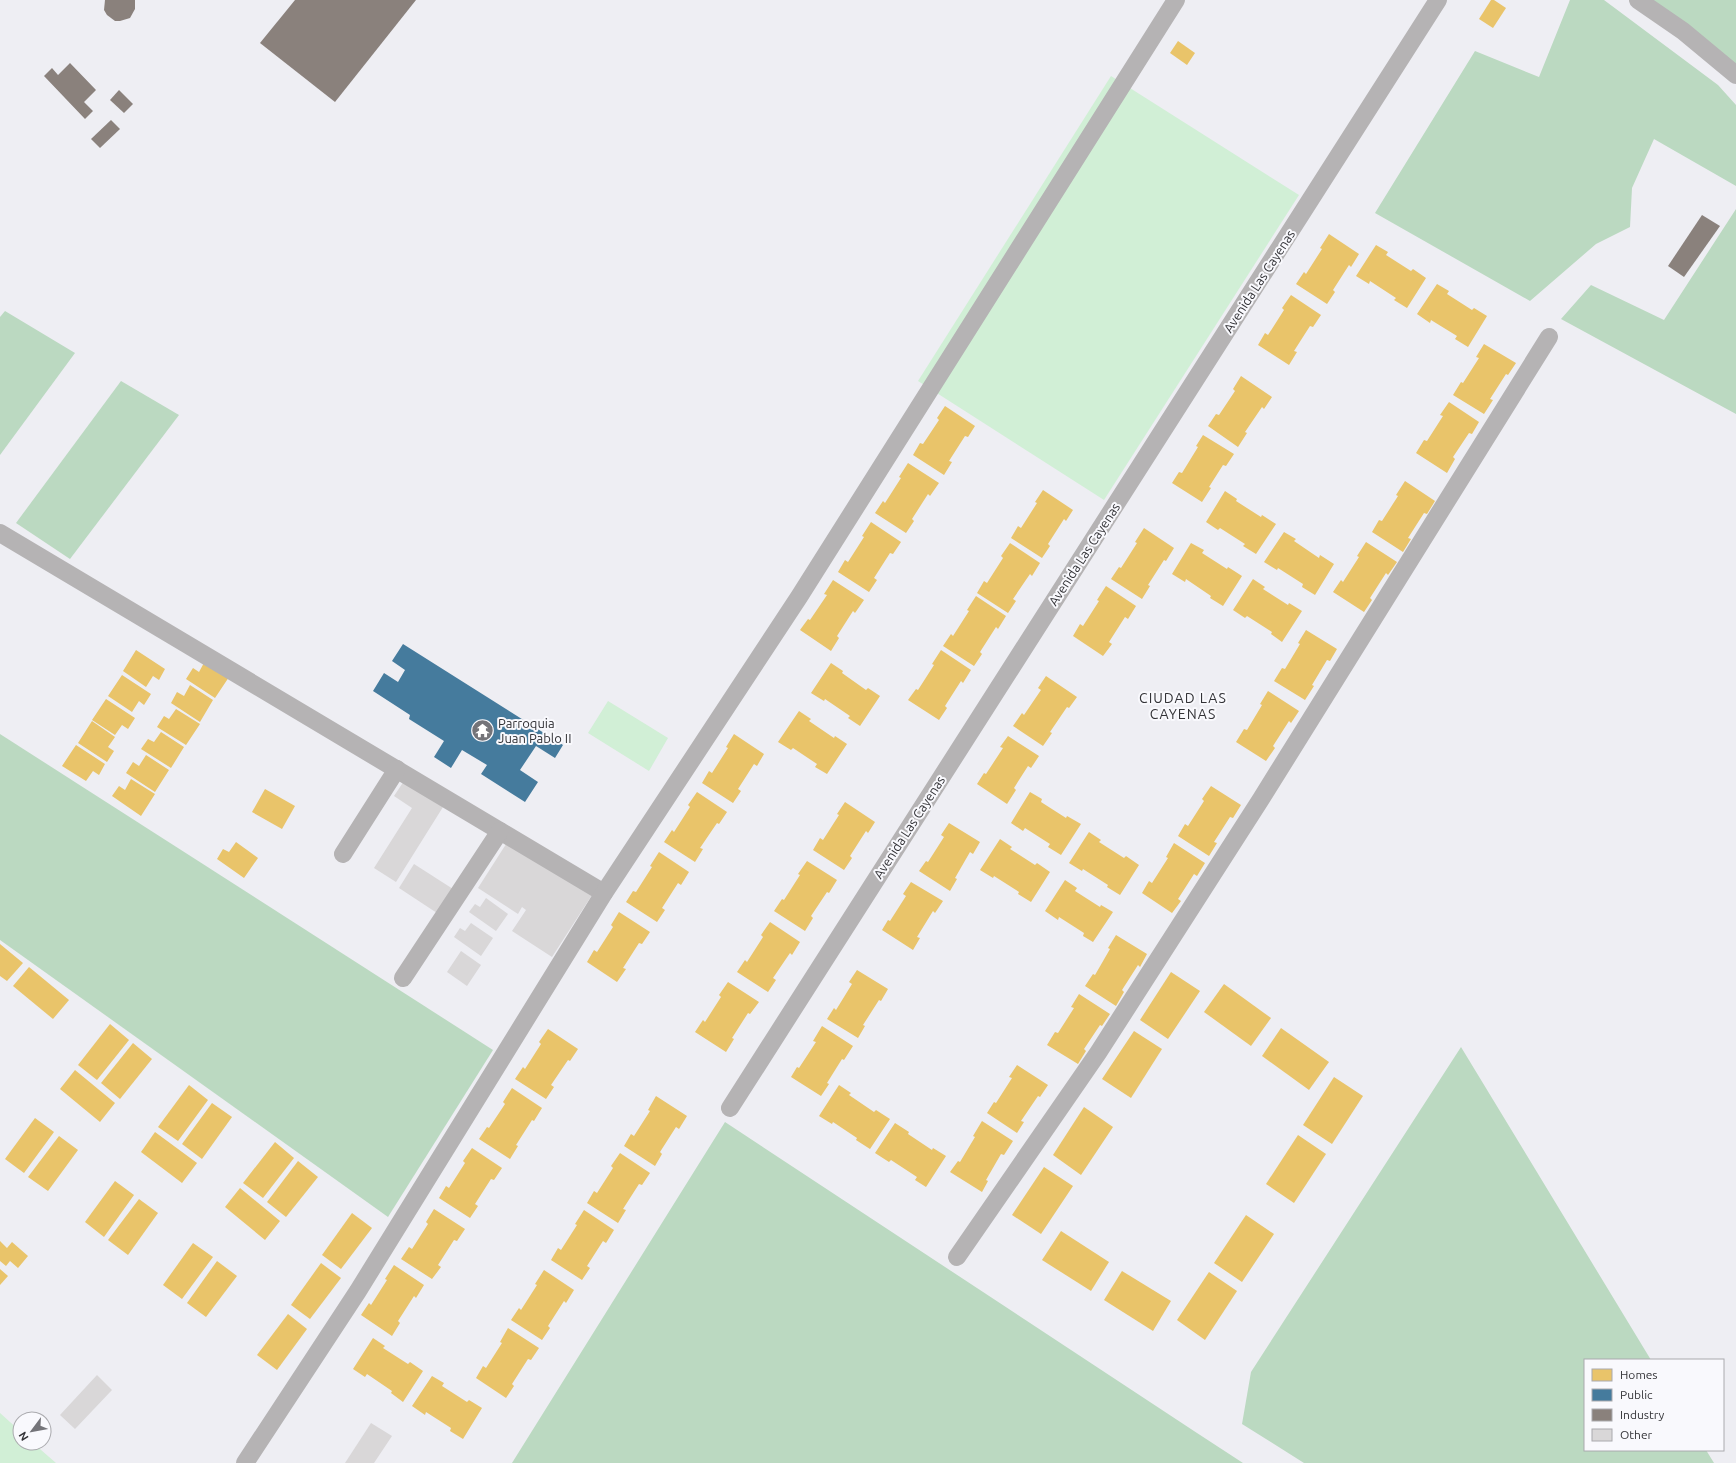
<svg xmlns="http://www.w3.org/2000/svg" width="1736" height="1463" viewBox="0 0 1736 1463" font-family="Ubuntu,sans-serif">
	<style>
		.green { fill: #d1efd6 }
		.forest { fill: #bbd9c1 }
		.homes { fill: #e9c46a }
		.public { fill: #457b9d }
		.industry { fill: #8a817c }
		.building { fill: #d9d7d8 }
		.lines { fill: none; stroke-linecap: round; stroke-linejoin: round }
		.minor { stroke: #b5b3b4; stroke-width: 18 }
		.labels { text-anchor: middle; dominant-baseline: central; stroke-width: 4; stroke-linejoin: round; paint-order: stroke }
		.street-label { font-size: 13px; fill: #333337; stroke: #f9f9fd }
		.poi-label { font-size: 13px; fill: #333337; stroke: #f9f9fd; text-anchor: start }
		.neighbourhood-label { font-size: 14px; letter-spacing: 1px; fill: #333337; stroke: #f9f9fd }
	</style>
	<rect width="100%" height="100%" fill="#eeeef3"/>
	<g class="green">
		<polygon points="1111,76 1299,195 1104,500 918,381"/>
		<polygon points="608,701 668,738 649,771 588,733"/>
		<polygon points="0,1413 20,1431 20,1443 33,1443 56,1463 0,1463"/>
	</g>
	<g class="forest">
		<polygon points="1570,0 1604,0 1718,85 1736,105 1736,186 1654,139 1632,188 1630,227 1596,244 1530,301 1375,213 1475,51 1539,77"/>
		<polygon points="1652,0 1736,0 1736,67"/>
		<polygon points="1736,209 1736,414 1561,319 1591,285 1664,320"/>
		<polygon points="5,311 75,353 0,455 0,317"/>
		<polygon points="121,381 179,415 70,559 16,523"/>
		<polygon points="0,734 493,1050 388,1217 0,940"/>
		<polygon points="1461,1047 1651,1360 1585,1360 1585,1450 1706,1450 1714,1463 1304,1463 1242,1424 1251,1372"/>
		<polygon points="725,1122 1197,1433 1243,1463 512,1463"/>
	</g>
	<g class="homes">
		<polygon points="1491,0 1494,0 1506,8 1493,28 1479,19"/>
		<polygon points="1178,41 1195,53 1187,65 1170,53"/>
		<polygon points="1329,234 1359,254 1351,267 1349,265 1333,290 1335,292 1327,304 1296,284 1304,272 1306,274 1322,249 1320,248"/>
		<polygon points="1376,245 1388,252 1386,255 1411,271 1413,269 1426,278 1407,308 1394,300 1396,298 1370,281 1369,284 1356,276"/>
		<polygon points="1437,284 1449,291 1447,294 1472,310 1474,308 1487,316 1468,347 1455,339 1457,336 1431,320 1430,323 1417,314"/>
		<polygon points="1291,295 1321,315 1313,327 1310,326 1294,351 1297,352 1289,365 1258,345 1265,333 1268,335 1284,310 1282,308"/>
		<polygon points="1484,344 1516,363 1508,375 1506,374 1490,399 1493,400 1484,414 1453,395 1461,382 1463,383 1479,358 1476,357"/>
		<polygon points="1241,376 1272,397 1264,409 1262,407 1245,432 1247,433 1238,447 1208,426 1216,414 1219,415 1235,391 1233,389"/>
		<polygon points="1449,402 1479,422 1472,434 1469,433 1453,457 1455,459 1447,473 1416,453 1424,440 1427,441 1443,416 1440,415"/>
		<polygon points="945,406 975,426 968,437 965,436 949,461 952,462 944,475 913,455 920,443 923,444 939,420 937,418"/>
		<polygon points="1203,435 1234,454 1226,466 1223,465 1209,487 1211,488 1202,502 1172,483 1179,472 1182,473 1198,447 1196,446"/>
		<polygon points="908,463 939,483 930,496 928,494 912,519 914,521 906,533 875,513 883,501 885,503 901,478 899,477"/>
		<polygon points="1405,481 1435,501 1427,514 1424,513 1408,538 1411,539 1403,552 1372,532 1379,520 1382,521 1398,496 1396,495"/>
		<polygon points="1043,490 1073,510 1066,521 1064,519 1048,544 1050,546 1042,558 1011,538 1018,526 1021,528 1037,503 1035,502"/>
		<polygon points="1225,491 1237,499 1236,501 1261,517 1262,515 1276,524 1256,554 1243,546 1245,544 1220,528 1218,530 1206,522"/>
		<polygon points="871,522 901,542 893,554 890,553 874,578 877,580 869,592 838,572 845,560 848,562 864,537 862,536"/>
		<polygon points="1144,528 1174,548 1166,561 1164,560 1148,585 1150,586 1142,599 1111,579 1119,567 1121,568 1137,543 1135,542"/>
		<polygon points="1284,532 1296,539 1294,541 1319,558 1320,555 1334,564 1315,595 1302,587 1303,584 1278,568 1277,570 1264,562"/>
		<polygon points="1366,542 1397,562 1388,575 1386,573 1370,598 1372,600 1364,612 1333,592 1341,580 1343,582 1359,557 1357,556"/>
		<polygon points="1010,543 1040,563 1032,576 1030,574 1013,599 1016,601 1008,613 977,593 984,581 987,583 1003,558 1001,556"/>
		<polygon points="1191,543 1204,550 1202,553 1227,569 1228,567 1242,576 1223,606 1210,598 1211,596 1186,579 1185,582 1172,574"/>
		<polygon points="1253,579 1265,587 1263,589 1288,605 1289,603 1302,611 1282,642 1271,634 1272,632 1247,616 1245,618 1233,610"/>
		<polygon points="833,580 864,600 855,613 853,611 837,636 839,638 831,651 800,630 808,619 810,620 827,595 824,594"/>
		<polygon points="1106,586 1136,606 1128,619 1125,617 1109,642 1112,644 1103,656 1073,636 1080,624 1083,626 1099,601 1097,600"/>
		<polygon points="976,596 1006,616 998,629 996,627 980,652 982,654 974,666 943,646 951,634 953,636 969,611 967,610"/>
		<polygon points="1306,630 1337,649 1330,661 1327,660 1312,685 1314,686 1305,700 1274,681 1282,668 1285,669 1300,644 1298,643"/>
		<polygon points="136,650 165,669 159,680 153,676 146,687 123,671"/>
		<polygon points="941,650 971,670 963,683 961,681 945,706 947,708 939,720 908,700 916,689 918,690 934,665 932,664"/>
		<polygon points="205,661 229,677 215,698 186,679 193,668 199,672"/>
		<polygon points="831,663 843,671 842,673 866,690 868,688 880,696 860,726 848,718 850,716 825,699 824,701 811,693"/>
		<polygon points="122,675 151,694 144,705 139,701 132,712 108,696"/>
		<polygon points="1046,676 1077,697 1069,708 1067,707 1050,732 1052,733 1043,746 1013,726 1022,713 1024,715 1041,690 1038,688"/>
		<polygon points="190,685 213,700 200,722 171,703 177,692 184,696"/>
		<polygon points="1268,691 1299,711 1291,723 1289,721 1273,746 1275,748 1266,761 1236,742 1244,729 1247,730 1262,705 1260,704"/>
		<polygon points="106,699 135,718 128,729 122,725 115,735 92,720"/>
		<polygon points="176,709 200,724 186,745 157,727 164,716 169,719"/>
		<polygon points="799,711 811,719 809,721 834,738 835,736 847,744 827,774 815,767 817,764 793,748 791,750 778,742"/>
		<polygon points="92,721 115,737 108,747 114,751 107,762 78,743"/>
		<polygon points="161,732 184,747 171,768 141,749 148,739 154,742"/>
		<polygon points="734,734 764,754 757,766 754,764 738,789 741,791 733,803 702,783 709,771 712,773 728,748 726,747"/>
		<polygon points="1008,736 1039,756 1031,768 1028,766 1014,788 1016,790 1007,804 977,784 984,773 986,774 1003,748 1000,747"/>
		<polygon points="76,745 105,764 99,775 93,771 86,781 62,766"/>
		<polygon points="146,755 169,770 155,792 126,773 133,762 139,766"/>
		<polygon points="131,779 155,794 141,816 112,796 119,786 125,790"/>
		<polygon points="1211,786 1241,805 1233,818 1230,817 1214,842 1217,843 1209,856 1178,836 1185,824 1188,826 1204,801 1202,799"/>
		<polygon points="265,789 295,806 282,829 252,812"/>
		<polygon points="697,792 727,812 719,824 717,823 700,848 703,849 695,862 664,842 672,830 674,832 690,807 688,805"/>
		<polygon points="1030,792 1042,799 1041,802 1066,818 1067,816 1081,824 1061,855 1048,847 1050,844 1025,828 1023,831 1011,823"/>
		<polygon points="845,802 875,822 868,833 866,831 850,856 852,858 844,870 813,850 820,838 823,840 839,815 837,814"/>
		<polygon points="949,823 980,842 973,854 970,852 955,878 957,879 950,891 919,871 926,861 928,862 944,837 941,835"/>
		<polygon points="1089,832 1101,840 1099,842 1124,858 1126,856 1139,865 1120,895 1107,887 1108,885 1083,869 1082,871 1069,863"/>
		<polygon points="1000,839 1012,847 1010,849 1035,865 1037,863 1050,872 1031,902 1018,894 1019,892 994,876 993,878 980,870"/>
		<polygon points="236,842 258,858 244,878 217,859 223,849 229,852"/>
		<polygon points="1174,843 1205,863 1197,876 1194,874 1178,899 1181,901 1172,913 1142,893 1149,881 1152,883 1168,858 1166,857"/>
		<polygon points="659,852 689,872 681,885 678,883 662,908 665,910 657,922 626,902 633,891 636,892 652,867 650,866"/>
		<polygon points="807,861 837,880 829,893 827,892 811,916 813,918 805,931 774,911 782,899 784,900 800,875 798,874"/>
		<polygon points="1065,880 1077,888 1075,891 1100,907 1101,905 1113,912 1093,942 1083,936 1084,933 1059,917 1058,920 1045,911"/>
		<polygon points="911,882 943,901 935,913 933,911 917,937 920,938 913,950 882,930 888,920 890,921 906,896 903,894"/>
		<polygon points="619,912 650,932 642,944 639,943 623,968 626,969 617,982 587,962 594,950 597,952 613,927 611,925"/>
		<polygon points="770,922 800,942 792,955 790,953 773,978 776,980 768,992 737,972 745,960 747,962 763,937 761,935"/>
		<polygon points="1116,935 1147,954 1140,967 1138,965 1122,990 1124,992 1116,1006 1085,986 1093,974 1095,975 1110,949 1108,948"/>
		<polygon points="0,944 23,963 7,981 0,976"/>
		<polygon points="29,967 69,1000 53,1019 13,986"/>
		<polygon points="857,970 888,989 881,1001 879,1000 863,1025 865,1026 858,1038 827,1019 834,1008 836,1010 852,984 849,982"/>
		<polygon points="1171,972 1200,991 1168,1039 1140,1020"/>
		<polygon points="728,982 759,1002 750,1014 748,1013 732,1038 734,1039 726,1052 695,1032 703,1020 705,1022 721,997 719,995"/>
		<polygon points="1224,984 1271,1018 1251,1046 1204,1012"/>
		<polygon points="1079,994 1110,1014 1102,1026 1100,1025 1084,1049 1086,1051 1078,1064 1047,1045 1055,1032 1058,1033 1074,1008 1071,1007"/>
		<polygon points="110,1024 129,1040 97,1080 78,1065"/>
		<polygon points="822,1026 853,1046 844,1060 842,1059 827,1083 829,1084 821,1096 791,1077 797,1067 799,1068 816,1042 813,1041"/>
		<polygon points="1281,1028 1329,1062 1309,1090 1262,1056"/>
		<polygon points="548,1029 578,1049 570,1061 568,1060 551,1085 554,1087 546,1099 515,1079 523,1067 525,1069 541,1044 539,1042"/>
		<polygon points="1134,1031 1162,1049 1131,1098 1102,1079"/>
		<polygon points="133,1043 152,1059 120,1099 101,1083"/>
		<polygon points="1017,1065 1048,1085 1040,1097 1038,1096 1021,1121 1024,1122 1017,1133 987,1113 994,1102 996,1103 1012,1078 1009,1077"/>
		<polygon points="75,1070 115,1103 100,1122 60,1089"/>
		<polygon points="1334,1077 1363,1096 1332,1144 1303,1125"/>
		<polygon points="189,1085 208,1100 178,1141 158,1127"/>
		<polygon points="839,1085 851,1093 849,1095 874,1112 876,1110 890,1119 870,1149 856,1140 857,1138 833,1122 832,1124 819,1116"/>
		<polygon points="512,1088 542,1108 534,1121 532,1120 516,1145 518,1146 510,1159 479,1139 487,1127 489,1128 505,1104 503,1102"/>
		<polygon points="656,1096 687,1116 679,1129 676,1127 660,1152 662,1154 655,1166 624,1146 631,1134 634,1136 650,1111 648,1110"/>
		<polygon points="212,1103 232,1117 202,1159 182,1144"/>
		<polygon points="1084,1107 1113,1127 1081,1175 1053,1155"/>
		<polygon points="35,1118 54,1132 24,1173 5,1159"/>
		<polygon points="982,1121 1013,1141 1004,1155 1001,1154 986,1180 988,1181 982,1192 950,1172 958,1161 960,1162 975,1137 973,1136"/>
		<polygon points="895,1123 909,1132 908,1134 932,1150 933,1148 946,1156 926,1187 915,1180 917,1177 891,1160 889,1162 875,1153"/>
		<polygon points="155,1132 197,1163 182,1183 141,1152"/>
		<polygon points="1298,1135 1326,1154 1294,1203 1266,1184"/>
		<polygon points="59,1136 78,1150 48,1191 28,1177"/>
		<polygon points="275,1142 294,1158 263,1198 243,1183"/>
		<polygon points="472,1148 502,1168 494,1180 491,1179 475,1204 478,1206 470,1218 439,1198 446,1186 449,1188 465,1163 463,1161"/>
		<polygon points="620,1153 650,1173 642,1185 639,1184 623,1209 626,1210 618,1223 587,1203 594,1191 597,1193 613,1168 611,1166"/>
		<polygon points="298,1161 318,1177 286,1217 267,1202"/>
		<polygon points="1044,1167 1073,1186 1041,1234 1012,1215"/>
		<polygon points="115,1181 134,1195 104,1237 85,1222"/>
		<polygon points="240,1188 280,1221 265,1240 225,1207"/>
		<polygon points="139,1199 158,1213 128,1255 108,1240"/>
		<polygon points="434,1209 465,1229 457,1241 454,1240 438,1265 441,1267 432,1279 401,1259 409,1247 412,1249 428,1224 426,1222"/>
		<polygon points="584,1210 614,1230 606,1243 603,1241 587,1266 590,1268 582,1280 551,1260 558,1248 561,1250 577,1225 575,1224"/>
		<polygon points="352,1213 372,1228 341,1269 322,1255"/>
		<polygon points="1246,1215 1274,1234 1242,1282 1214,1263"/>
		<polygon points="1061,1231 1109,1262 1091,1291 1042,1260"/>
		<polygon points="0,1241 7,1248 12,1242 28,1256 18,1268 10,1261 6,1266 0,1261"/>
		<polygon points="193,1243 213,1257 182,1299 163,1285"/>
		<polygon points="217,1261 237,1276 206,1317 187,1303"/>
		<polygon points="321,1263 341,1278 310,1319 291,1305"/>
		<polygon points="394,1265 424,1285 416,1298 414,1296 398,1321 400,1323 392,1336 361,1315 369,1303 371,1305 387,1280 385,1279"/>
		<polygon points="0,1269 8,1276 0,1285"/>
		<polygon points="544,1270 574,1290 566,1303 564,1301 548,1326 550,1328 542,1340 511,1320 519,1308 521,1310 537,1285 535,1284"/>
		<polygon points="1122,1271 1171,1301 1153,1331 1104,1300"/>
		<polygon points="1209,1272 1237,1291 1205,1340 1177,1320"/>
		<polygon points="288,1314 307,1329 277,1370 257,1355"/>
		<polygon points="508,1328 539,1348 531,1360 528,1359 512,1384 514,1386 506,1398 476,1378 483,1366 486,1368 502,1343 500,1342"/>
		<polygon points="373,1338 385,1346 383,1348 408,1364 410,1362 423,1371 403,1402 391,1393 392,1391 367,1374 365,1377 353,1369"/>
		<polygon points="432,1376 444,1383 442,1386 467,1402 469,1400 482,1408 463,1439 450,1431 451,1428 426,1412 425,1415 412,1406"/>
	</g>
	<polygon class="public" points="403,644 563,745 555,758 536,746 520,770 538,782 525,802 481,774 487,765 462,750 451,768 434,757 444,741 409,719 410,715 373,691 384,673 398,682 405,670 392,661"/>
	<g class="industry">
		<polygon points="105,0 135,0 135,9 130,18 120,21 115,21 107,15 104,10"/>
		<polygon points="295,0 416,0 335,102 260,43"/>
		<polygon points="70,63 96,90 84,102 93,111 85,119 44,76 52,68 58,75"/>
		<polygon points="119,90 133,104 124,113 110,100"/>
		<polygon points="111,120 120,129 100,148 91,139"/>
		<polygon points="1702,215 1720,226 1684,277 1668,266"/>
	</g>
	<g class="building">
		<polygon points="404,781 443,807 396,882 374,868 412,808 394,796"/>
		<polygon points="508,841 592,895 552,957 512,931 526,910 522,907 518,914 478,888"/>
		<polygon points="414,864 453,889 437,913 399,888"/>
		<polygon points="486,898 508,914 496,931 469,912 475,904 480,907"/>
		<polygon points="471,923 493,938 481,956 454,937 460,928 465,931"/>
		<polygon points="461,951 481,965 467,986 447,972"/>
		<polygon points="97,1375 112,1390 75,1429 60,1415"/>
		<polygon points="371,1423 392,1436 374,1463 345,1463"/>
	</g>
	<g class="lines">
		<g class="minor">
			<polyline points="1638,0 1683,31 1736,75"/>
			<polyline points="0,533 604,893"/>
			<polyline points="343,854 397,769"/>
			<polyline points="403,978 500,831"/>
			<polyline points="730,1108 1438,0"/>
			<polyline points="957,1257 1098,1053 1261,799 1549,337"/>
			<polyline points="245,1463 358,1291 604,893 799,597 1176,0"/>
		</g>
	</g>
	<defs>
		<symbol id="temple-disc" viewBox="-11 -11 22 22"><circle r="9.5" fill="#747479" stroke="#f9f9fd"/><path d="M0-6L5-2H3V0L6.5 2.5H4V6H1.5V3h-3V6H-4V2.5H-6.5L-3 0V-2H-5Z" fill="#fff"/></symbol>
	</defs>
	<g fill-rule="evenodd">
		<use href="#temple-disc" x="470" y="718" width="25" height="25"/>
	</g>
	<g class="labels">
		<g class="street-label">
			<text transform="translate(1259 281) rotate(-57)">Avenida Las Cayenas</text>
			<text transform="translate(1084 554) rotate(-57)">Avenida Las Cayenas</text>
			<text transform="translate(909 827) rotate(-57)">Avenida Las Cayenas</text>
		</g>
		<g class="poi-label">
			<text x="498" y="723">Parroquia<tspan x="498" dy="15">Juan Pablo II</tspan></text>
		</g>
		<g class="neighbourhood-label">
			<text x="1183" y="698">CIUDAD LAS<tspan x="1183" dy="16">CAYENAS</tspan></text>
		</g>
	</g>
	<rect x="1584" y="1359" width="140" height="92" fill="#f9f9fd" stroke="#aaaaae"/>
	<rect x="1592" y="1369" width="20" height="12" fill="#e9c46a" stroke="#aaaaae"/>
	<text x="1620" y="1379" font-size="12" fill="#333337">Homes</text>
	<rect x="1592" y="1389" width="20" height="12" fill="#457b9d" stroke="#aaaaae"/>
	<text x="1620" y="1399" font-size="12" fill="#333337">Public</text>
	<rect x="1592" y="1409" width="20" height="12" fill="#8a817c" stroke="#aaaaae"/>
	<text x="1620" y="1419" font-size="12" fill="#333337">Industry</text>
	<rect x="1592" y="1429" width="20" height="12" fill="#d9d7d8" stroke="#aaaaae"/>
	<text x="1620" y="1439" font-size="12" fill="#333337">Other</text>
	<g transform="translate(32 1431) rotate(238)"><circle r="19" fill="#f9f9fd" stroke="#aaaaae"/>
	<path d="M0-3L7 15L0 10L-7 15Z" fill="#747479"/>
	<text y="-6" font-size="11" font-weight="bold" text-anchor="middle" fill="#333337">N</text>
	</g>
</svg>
